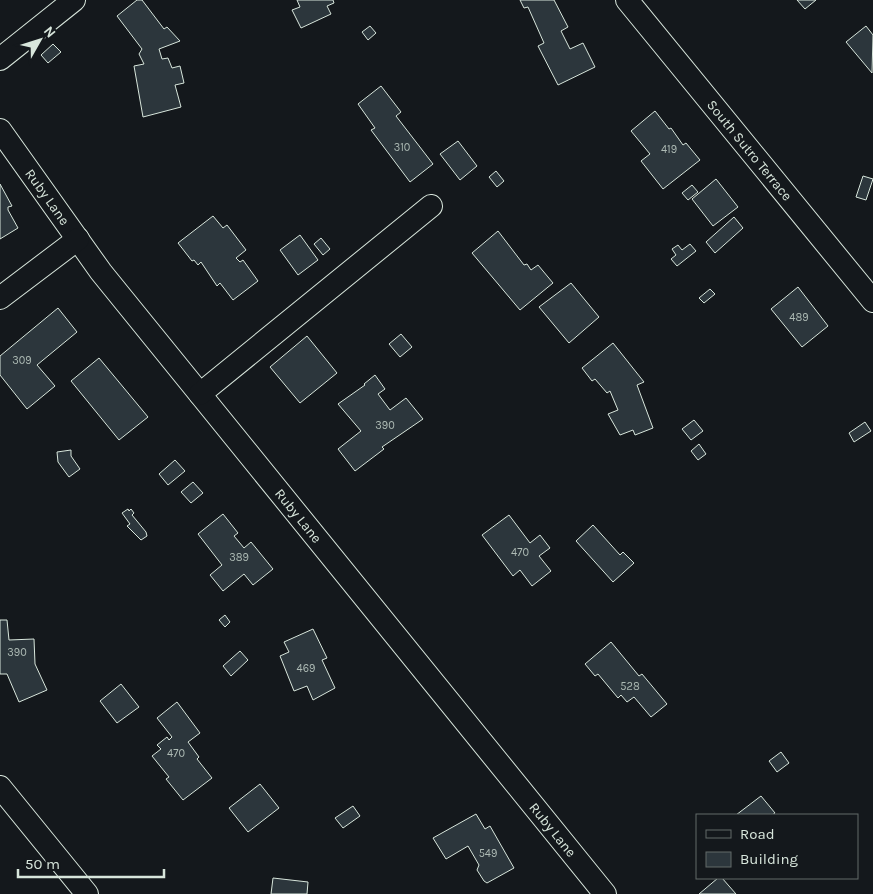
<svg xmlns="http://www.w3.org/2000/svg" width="873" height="894" viewBox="0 0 873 894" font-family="Karla,sans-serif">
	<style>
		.building { fill: #2c363c; stroke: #d8e6dc }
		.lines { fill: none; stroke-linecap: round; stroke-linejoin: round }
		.minor-casing { stroke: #d8e6dc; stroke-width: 24 }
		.minor { stroke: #14181c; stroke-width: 22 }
		.labels { text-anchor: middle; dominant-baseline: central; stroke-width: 4; stroke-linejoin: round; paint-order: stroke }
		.number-label { font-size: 11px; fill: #adbab4 }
		.street-label { font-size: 14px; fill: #d8e6dc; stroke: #14181c }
	</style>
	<rect width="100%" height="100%" fill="#14181c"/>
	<g class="building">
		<polygon points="137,0 142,0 164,29 167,27 180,41 159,49 162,59 168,58 172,68 180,66 184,83 175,85 181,107 143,117 134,66 144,64 139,54 142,49 117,16"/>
		<polygon points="297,0 333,0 334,3 327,6 331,14 301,28 292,10 300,7"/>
		<polygon points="520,0 554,0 568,27 561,31 570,49 583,43 595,67 558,85 538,46 544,43 528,7 524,8"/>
		<polygon points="797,0 816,0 805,9"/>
		<polygon points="370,26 376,33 368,40 362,32"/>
		<polygon points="866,26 873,35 872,73 846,42"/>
		<polygon points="53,44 61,52 48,63 41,55"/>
		<polygon points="381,86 401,112 396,116 433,164 410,182 371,130 375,128 358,104"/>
		<polygon points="655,111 669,129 671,128 683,145 686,143 700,160 663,189 641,161 650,154 631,131"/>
		<polygon points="458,141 477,166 460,180 440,154"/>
		<polygon points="496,171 504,181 497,187 489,177"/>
		<polygon points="863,176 873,179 866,200 856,197"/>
		<polygon points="716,179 738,207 713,226 692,199"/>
		<polygon points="0,184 12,206 8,207 8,210 18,228 0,239"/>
		<polygon points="692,185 698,192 688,200 682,193"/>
		<polygon points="213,216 223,228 227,225 246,250 236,258 240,262 243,260 258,281 233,300 220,283 217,286 201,262 198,265 194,260 192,261 178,243"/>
		<polygon points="734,217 743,228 715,253 706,242"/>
		<polygon points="498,231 524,265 527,264 531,270 538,265 553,283 520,310 472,253"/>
		<polygon points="300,235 318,260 298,275 280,250"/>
		<polygon points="321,238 330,249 323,255 314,244"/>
		<polygon points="690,244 696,251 677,266 671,259 676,255 672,249 678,245 682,250"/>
		<polygon points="571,283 599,317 569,343 539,307"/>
		<polygon points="798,287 828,326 802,347 771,309"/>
		<polygon points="710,289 715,294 704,303 699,298"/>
		<polygon points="58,308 77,332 37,365 55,386 27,409 0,375 0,356"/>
		<polygon points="401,334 412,347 400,357 389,344"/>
		<polygon points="307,336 337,373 300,403 270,367"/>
		<polygon points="613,343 644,382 637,385 653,428 635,435 633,430 620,435 608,414 618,410 610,391 607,393 595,379 592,381 582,368"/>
		<polygon points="99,358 148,417 119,440 71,381"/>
		<polygon points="375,375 385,389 378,394 390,410 406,398 423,419 382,447 384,449 355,471 338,449 361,431 338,404 365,385 364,384"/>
		<polygon points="694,420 703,431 691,440 682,429"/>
		<polygon points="865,422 871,431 854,442 849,433"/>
		<polygon points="699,444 706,454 698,460 691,451"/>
		<polygon points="71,450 71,456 80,469 69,477 58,462 57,452"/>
		<polygon points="175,460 185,471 168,485 159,474"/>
		<polygon points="193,482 203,493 191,503 181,492"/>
		<polygon points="128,509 129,511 131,509 134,513 132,515 146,532 147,536 141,540 127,526 130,524 122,513"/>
		<polygon points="223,514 238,533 234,536 244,548 251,542 273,569 253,585 244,574 223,591 210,575 222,565 198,534"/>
		<polygon points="509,515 530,543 540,535 550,548 539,556 551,571 532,586 520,570 513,576 482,535"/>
		<polygon points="593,525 620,555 623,552 634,563 613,582 576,541"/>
		<polygon points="225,615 230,622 225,627 219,620"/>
		<polygon points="0,620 7,620 9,640 34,639 35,664 47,690 19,702 7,674 0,674"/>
		<polygon points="313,629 327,658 322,660 335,688 313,700 307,686 294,691 280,656 289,652 284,642"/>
		<polygon points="611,642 639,676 642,674 667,704 651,717 634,697 627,702 621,695 618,698 598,674 595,676 585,664"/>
		<polygon points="240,651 248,660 231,676 223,666"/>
		<polygon points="121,684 139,707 117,723 100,701"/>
		<polygon points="177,702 200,733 188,742 199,757 197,759 212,778 183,800 166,779 169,777 152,756 161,749 157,745 167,737 169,740 172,737 157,718"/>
		<polygon points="781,752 789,763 777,772 769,761"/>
		<polygon points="260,784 279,808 248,832 229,808"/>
		<polygon points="761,796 775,813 772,815 736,815"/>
		<polygon points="353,806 360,816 343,828 335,818"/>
		<polygon points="476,814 485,829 490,826 514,868 487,883 484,881 477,870 479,865 468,846 446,859 433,838"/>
		<polygon points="273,878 308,882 307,894 271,894"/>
		<polygon points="718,878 722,878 736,894 699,894"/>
	</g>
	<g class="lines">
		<defs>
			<g id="minor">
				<path id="s1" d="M 627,0 L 873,301"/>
				<polyline points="0,59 74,0"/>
				<path id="s2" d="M 0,130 L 101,272 L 605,894"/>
				<polyline points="0,298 78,239"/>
				<polyline points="200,394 431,206"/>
				<polyline points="0,787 87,894"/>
			</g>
		</defs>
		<use href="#minor" class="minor-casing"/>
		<use href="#minor" class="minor"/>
	</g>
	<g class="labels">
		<g class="number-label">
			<text x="402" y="147">310</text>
			<text x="669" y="149">419</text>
			<text x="799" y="317">489</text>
			<text x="22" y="360">309</text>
			<text x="385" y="425">390</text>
			<text x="520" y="552">470</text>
			<text x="239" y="557">389</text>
			<text x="17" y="652">390</text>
			<text x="306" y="668">469</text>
			<text x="630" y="686">528</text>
			<text x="176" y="753">470</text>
			<text x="488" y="853">549</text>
		</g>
		<g class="street-label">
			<text stroke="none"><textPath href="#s1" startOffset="194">South Sutro Terrace</textPath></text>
			<text stroke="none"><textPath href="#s2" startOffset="82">Ruby Lane</textPath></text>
			<text stroke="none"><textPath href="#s2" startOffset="488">Ruby Lane</textPath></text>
			<text stroke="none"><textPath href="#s2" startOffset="892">Ruby Lane</textPath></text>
		</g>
	</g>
	<rect x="696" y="814" width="162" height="65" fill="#14181c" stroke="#626a69"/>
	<rect x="706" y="830" width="25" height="8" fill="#14181c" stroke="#626a69"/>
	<text x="740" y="839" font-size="15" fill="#d8e6dc">Road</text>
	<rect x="706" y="852" width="25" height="15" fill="#2c363c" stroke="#626a69"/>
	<text x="740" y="864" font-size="15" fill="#d8e6dc">Building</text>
	<g transform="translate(40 40) rotate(51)" stroke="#14181c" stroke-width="4" paint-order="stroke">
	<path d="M0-4L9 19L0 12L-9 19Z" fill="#d8e6dc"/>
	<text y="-8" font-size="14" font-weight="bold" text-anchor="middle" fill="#d8e6dc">N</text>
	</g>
	<path d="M18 869v8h146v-8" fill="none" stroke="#d8e6dc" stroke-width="2.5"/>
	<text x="25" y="869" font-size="15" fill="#d8e6dc" stroke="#14181c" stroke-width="4" paint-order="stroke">50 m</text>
</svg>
